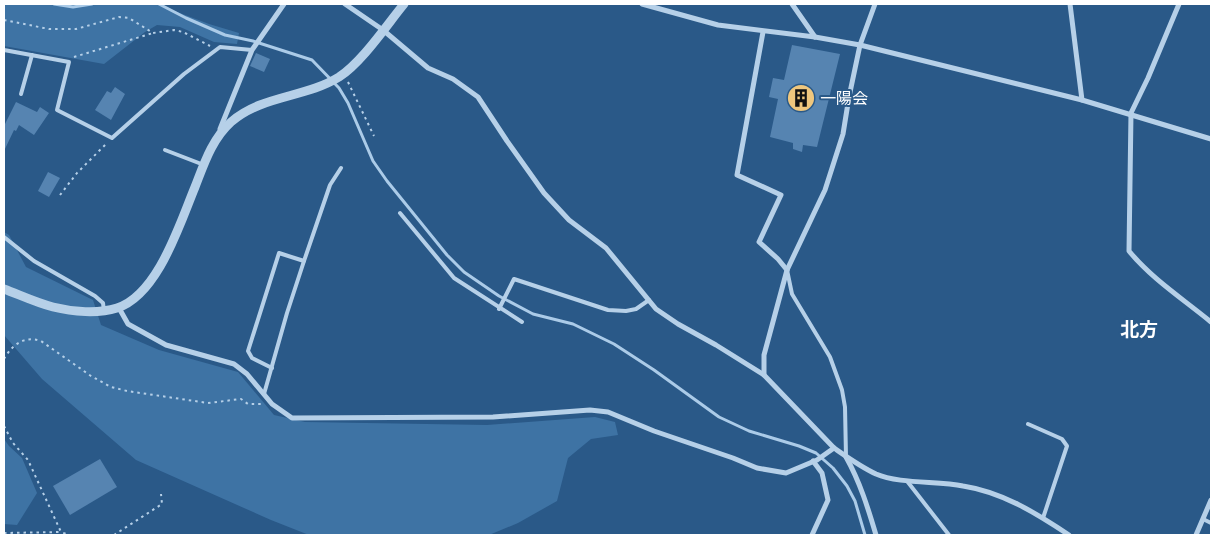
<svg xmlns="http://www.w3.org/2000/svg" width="1215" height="539" viewBox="0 0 1215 539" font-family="'Golos Text','Noto Sans JP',sans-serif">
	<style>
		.green { fill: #3e73a4 }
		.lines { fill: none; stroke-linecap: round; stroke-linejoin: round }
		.stream { stroke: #abcbe8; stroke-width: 3 }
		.building { fill: #5684b1 }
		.path { stroke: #b6d0e8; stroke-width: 2; stroke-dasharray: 2.5 4; stroke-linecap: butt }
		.service { stroke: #b6d0e8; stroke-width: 4 }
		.minor { stroke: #b6d0e8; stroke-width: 5 }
		.tertiary { stroke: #b6d0e8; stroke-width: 9 }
		.labels { text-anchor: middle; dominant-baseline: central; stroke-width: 4; stroke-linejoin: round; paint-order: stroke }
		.poi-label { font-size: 16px; fill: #fff; stroke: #2a5988; text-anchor: start }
		.quarter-label { font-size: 19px; font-weight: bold; fill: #fff; stroke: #2a5988 }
	</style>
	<rect width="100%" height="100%" fill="#2a5988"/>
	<g class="green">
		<polygon points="4,4 156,4 209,24 239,33 237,44 214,42 180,27 157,25 145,32 104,64 4,46"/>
		<polygon points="4,232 9,235 26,267 93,300 101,325 159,350 238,372 274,415 305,422 487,425 595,417 615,422 618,435 591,439 568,458 557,501 518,523 489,535 309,535 271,520 136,460 42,379 4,335"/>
		<polygon points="4,439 9,446 22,458 37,493 17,525 4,524"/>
	</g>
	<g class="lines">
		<g class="stream">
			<polyline points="54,4 73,7 92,4"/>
			<polyline points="159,4 186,18 225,35 253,41 312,60 339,88 348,103 373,161 387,181 447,255 464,272 499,296 533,314 573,324 614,344 654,370 719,417 749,431 799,446 816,453 833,468 847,486 855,501 865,535"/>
		</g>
	</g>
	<g class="building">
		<polygon points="792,45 840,54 817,147 803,145 802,152 793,149 793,143 770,137 778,99 769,97 773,78 784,80"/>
		<polygon points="256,53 270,59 264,72 250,66"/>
		<polygon points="115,87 125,94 111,120 95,110 107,91 111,93"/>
		<polygon points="16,102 37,112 40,107 49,113 34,135 19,125 16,131 14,130 4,151 4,126"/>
		<polygon points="48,172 60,178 49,197 38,191"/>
		<polygon points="100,459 117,487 70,515 53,486"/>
	</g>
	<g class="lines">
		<g class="path">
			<polyline points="4,20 49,29 76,29 119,17 129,18 153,33 174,30 183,32 210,46"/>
			<polyline points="74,57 153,33"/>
			<polyline points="348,82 374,136"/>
			<polyline points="60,195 77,173 107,143"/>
			<path d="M 4,359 C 12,345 24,335 41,341 L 91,376 L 111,387 L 127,391 L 208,403 L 241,399 L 248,404 L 261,404"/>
			<polyline points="4,426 13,443 28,460 61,532 69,535"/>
			<polyline points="4,533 61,532"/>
			<polyline points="114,535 162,504 161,494"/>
		</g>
		<g class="service">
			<polyline points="4,50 69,62 57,110 112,138 184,74 220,47 252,50"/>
			<polyline points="21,94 32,55"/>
			<polyline points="165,150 204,165"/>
			<polyline points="400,213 454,278 522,322"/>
			<polyline points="4,237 34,261 95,296 103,303 104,311"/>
			<polyline points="787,270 792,294 830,357 842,390 845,407 846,457"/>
			<polyline points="499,309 514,279 608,310 626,311 636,309 649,300"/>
			<polyline points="272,368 252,358 248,351 279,253 304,261"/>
			<polyline points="264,394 287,313 304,261 330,185 341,168"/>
			<polyline points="1028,424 1062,439 1067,446 1043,518"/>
			<polyline points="907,481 949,535"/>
			<polyline points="1203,519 1211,523"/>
		</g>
		<g class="minor">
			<path d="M 345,4 L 383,30 L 428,68 L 453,79 L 478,97 L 507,141 L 544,193 L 569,220 L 606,248 L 656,309 L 678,324 L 716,345 L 764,375 L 834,448 C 847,457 861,467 876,474 C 899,484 937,481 963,486 C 1002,492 1036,513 1069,535"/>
			<polyline points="642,4 718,25 815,37 860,45 1082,100 1211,139"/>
			<polyline points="792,4 815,37"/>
			<polyline points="1070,4 1082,100"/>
			<path d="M 1179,4 L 1148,78 L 1131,113 L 1129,251 C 1152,279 1183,299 1211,322"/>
			<polyline points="763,32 737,175 781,195 759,242 778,259 787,270"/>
			<polyline points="220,129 252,50 284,4"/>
			<polyline points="119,308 128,324 166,345 234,364 247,374 272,404 292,418 493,417 590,410 608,412 654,431 733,458 757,468 786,473 817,460 834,448"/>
			<polyline points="764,375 764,355 787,270 825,190 843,134 849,97 860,45 875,4"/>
			<path d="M 846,457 C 860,482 868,508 876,535"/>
			<polyline points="812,535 828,500 822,473 813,461"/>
			<polyline points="1196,535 1211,500"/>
		</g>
		<path class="tertiary" d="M 4,289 C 20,295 37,303 53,307 C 73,312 98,314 117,308 C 158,295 180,223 195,187 C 204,164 212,139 231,122 C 262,95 305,98 339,77 C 362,62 386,26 404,4"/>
	</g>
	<defs>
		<symbol id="building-disc" viewBox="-11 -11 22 22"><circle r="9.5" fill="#efc77e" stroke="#2a5988"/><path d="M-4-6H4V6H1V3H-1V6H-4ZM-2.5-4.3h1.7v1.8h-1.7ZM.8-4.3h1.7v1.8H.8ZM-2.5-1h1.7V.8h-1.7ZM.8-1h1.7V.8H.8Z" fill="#111"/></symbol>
	</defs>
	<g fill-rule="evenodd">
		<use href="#building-disc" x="785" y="82" width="32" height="32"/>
	</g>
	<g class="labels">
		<g class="poi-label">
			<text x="820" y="98">一陽会</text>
		</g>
		<g class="quarter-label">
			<text x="1139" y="328">北方</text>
		</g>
	</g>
	<rect width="1215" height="539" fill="none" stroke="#ffffff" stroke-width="10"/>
</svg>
